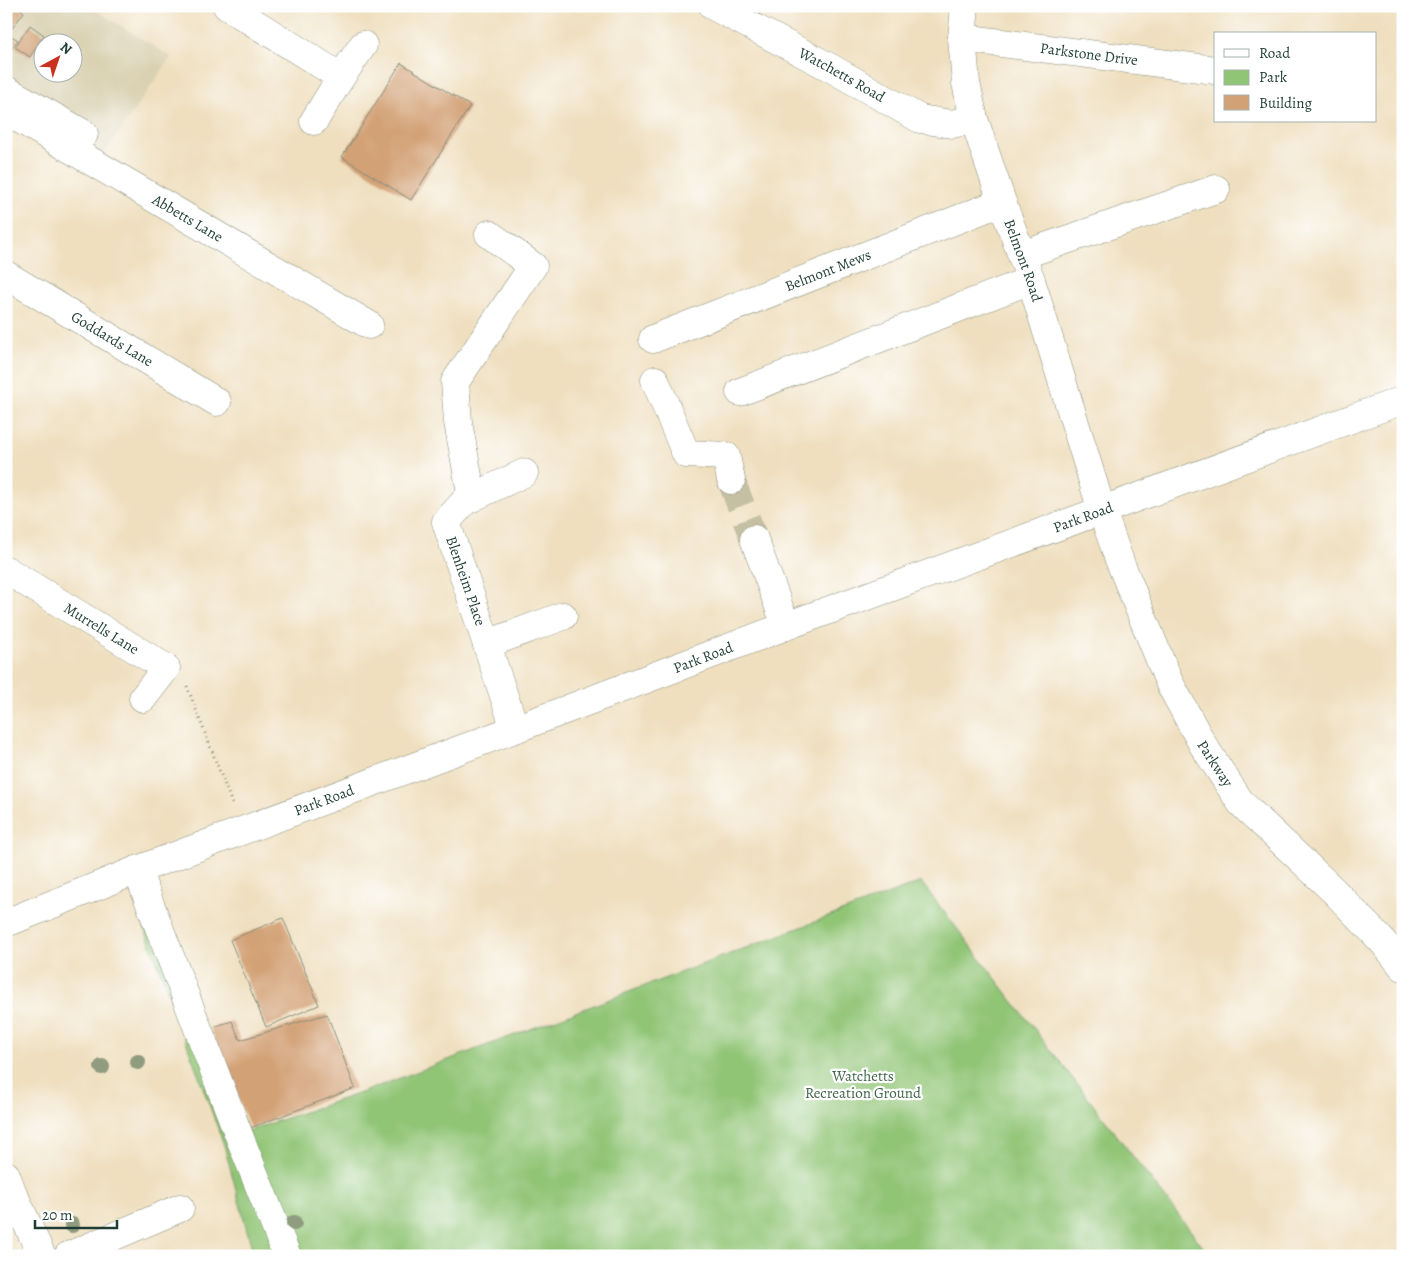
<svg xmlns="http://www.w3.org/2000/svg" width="1409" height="1262" viewBox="0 0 1409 1262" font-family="Alegreya,serif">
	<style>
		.built { fill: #dad1b2; fill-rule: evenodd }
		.green { fill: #91c576; stroke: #588155 }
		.building { fill: #d3a176 }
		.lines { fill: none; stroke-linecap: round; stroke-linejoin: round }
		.minor-tunnel { stroke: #c5bfa3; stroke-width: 28; stroke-dasharray: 28 14; stroke-linecap: butt }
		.minor-casing { stroke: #878e7a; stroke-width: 29 }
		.path { stroke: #878e7a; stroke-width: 3; stroke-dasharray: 1 4; stroke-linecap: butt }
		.minor { stroke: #fff; stroke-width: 28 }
		.tree { fill: #8f9c7e }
		.labels { text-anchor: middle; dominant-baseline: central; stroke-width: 4.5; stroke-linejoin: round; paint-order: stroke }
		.street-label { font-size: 15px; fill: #1f3d34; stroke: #fff }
		.park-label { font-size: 15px; fill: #416648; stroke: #fff }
	</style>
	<rect width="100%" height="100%" fill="#fff"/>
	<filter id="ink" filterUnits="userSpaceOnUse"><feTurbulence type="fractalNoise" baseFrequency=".02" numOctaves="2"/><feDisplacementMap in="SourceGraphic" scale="10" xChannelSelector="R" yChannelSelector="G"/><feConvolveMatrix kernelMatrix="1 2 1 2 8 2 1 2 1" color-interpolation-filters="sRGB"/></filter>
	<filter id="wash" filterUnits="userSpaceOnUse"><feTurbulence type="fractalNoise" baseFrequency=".0096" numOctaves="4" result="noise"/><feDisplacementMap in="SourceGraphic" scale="20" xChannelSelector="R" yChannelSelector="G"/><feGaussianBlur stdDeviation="1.12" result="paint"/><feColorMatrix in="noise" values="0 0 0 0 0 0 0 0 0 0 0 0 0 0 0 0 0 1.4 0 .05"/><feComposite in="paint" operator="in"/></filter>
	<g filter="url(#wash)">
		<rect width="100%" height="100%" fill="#efdfbf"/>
		<path class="built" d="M 6,6 L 89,6 L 171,57 L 102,157 L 6,100 ZM 42,42 L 72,42 L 72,72 L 42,72 Z"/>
		<polygon class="green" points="921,882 1210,1256 254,1256 224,1145 135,902 248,1131 363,1092"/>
		<g id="blocks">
			<g class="building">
				<polygon points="6,6 16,6 24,12 8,34 18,40 6,56"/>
				<polygon points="30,25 44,35 30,57 15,47"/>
				<polygon points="401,63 470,106 411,200 342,157"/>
				<polygon points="283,918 319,1005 266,1027 230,940"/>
				<polygon points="327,1014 355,1088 250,1128 210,1028 232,1021 240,1040"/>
			</g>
		</g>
	</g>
	<g filter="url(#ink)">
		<use href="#blocks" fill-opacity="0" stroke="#878e7a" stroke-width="1"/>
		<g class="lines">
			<polyline class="minor-tunnel" points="731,480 754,539"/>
			<defs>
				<g id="minor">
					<polyline points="227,6 341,77"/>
					<path id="s1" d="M 713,6 L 831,68 L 920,119 L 952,124 L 974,119"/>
					<path id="s2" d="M 965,6 L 962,38 L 966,83 L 974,119 L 1002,202 L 1031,280 L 1102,511 L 1120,562 L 1169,682 L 1203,745 L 1241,803 L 1334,891 L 1383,942 L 1403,967"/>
					<path id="s3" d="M 962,38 L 1215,70"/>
					<polyline points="6,90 84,134"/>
					<path id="s4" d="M 6,111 L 369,325"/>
					<polyline points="314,121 341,77 363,45"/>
					<polyline points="1022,255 1216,189"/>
					<path id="s5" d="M 6,275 L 217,402"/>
					<path id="s6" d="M 653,339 L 1002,202"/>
					<polyline points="655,380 686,454 726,456 731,480"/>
					<polyline points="740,392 1031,280"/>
					<polyline points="472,498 458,422 455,382 533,266 489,234"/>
					<polyline points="754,539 786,626"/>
					<path id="s7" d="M 6,570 L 166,668 L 143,698"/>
					<polyline points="487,644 563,616"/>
					<polyline points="515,729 446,522 465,501 524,473"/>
					<polyline points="137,870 240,1138 287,1256"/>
					<path id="s8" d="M 6,923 L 137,870 L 515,729 L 786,626 L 1403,400"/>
					<polyline points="6,1175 12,1191 42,1256"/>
					<polyline points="68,1256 180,1208"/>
				</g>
			</defs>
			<use href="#minor" class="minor-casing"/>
			<polyline class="path" points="187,686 233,806"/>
			<use href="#minor" class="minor"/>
		</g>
		<g class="tree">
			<circle cx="138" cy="1062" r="8"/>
			<circle cx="102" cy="1067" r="8"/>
			<circle cx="294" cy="1223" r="8"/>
			<circle cx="72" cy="1225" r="8"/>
		</g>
	</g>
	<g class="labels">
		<g class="street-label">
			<text stroke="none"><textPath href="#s3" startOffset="128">Parkstone Drive</textPath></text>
			<text stroke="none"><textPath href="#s1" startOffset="146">Watchetts Road</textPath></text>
			<text stroke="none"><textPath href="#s4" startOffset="211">Abbetts Lane</textPath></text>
			<text stroke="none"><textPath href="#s2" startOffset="264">Belmont Road</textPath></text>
			<text stroke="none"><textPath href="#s6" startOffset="188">Belmont Mews</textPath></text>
			<text stroke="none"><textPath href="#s5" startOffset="124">Goddards Lane</textPath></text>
			<text stroke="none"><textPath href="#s8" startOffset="1151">Park Road</textPath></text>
			<text transform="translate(466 581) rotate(71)">Blenheim Place</text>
			<text stroke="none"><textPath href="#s7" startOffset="112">Murrells Lane</textPath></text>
			<text stroke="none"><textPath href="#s8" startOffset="746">Park Road</textPath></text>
			<text stroke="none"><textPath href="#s2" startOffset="804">Parkway</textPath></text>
			<text stroke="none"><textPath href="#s8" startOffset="341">Park Road</textPath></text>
		</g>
		<g class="park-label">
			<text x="863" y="1076">Watchetts<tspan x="863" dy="17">Recreation Ground</tspan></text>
		</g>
	</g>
	<rect width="1409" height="1262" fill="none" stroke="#fff" stroke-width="25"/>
	<rect x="1214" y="32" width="162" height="90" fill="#ffffff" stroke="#a5b1ae"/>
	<rect x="1224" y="49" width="25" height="8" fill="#ffffff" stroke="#a5b1ae"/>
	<text x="1259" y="58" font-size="15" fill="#1f3d34">Road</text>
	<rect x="1224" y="70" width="25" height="15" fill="#91c576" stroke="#a5b1ae"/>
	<text x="1259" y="82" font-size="15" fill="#1f3d34">Park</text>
	<rect x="1224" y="95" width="25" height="15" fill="#d3a176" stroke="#a5b1ae"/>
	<text x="1259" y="108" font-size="15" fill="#1f3d34">Building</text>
	<g transform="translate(58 58) rotate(40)"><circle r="24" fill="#ffffff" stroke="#a5b1ae"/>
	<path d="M0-4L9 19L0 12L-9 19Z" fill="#c8321e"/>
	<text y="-8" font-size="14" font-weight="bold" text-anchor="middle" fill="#1f3d34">N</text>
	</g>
	<path d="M35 1220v8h82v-8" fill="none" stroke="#1f3d34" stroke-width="2.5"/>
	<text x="42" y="1220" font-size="15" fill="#1f3d34" stroke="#ffffff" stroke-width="4" paint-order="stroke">20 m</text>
</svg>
